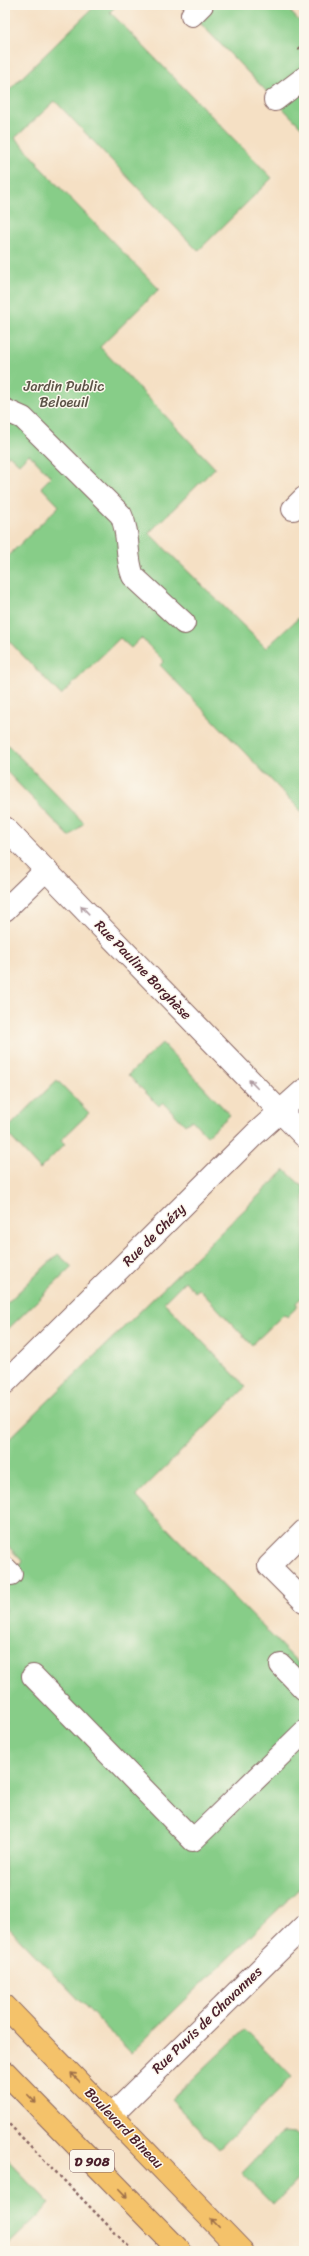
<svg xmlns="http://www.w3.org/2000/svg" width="309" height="2256" viewBox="0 0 309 2256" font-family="Sriracha,sans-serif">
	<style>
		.green { fill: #87cd88; stroke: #68765a }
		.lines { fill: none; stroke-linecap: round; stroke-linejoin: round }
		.minor-casing { stroke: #866361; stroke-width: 24 }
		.major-casing { stroke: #866361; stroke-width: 24 }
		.path { stroke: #866361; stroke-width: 2.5; stroke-dasharray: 3 3; stroke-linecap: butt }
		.minor { stroke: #fff; stroke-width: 22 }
		.major { stroke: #f4c26a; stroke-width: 22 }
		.oneway { stroke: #ae9aa0 }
		.oneway2 { stroke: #9f704a }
		.labels { text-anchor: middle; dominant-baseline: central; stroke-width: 3; stroke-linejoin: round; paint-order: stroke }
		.shield { fill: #fbf7ec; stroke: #7f6065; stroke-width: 1 }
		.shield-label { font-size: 13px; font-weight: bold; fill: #4a1f2b }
		.park-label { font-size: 14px; fill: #5c5347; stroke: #fbf7ec }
		.street-label { font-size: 14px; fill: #4a1f2b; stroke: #fbf7ec }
	</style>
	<rect width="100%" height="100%" fill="#fbf7ec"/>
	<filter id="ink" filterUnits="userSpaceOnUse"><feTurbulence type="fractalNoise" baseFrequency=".025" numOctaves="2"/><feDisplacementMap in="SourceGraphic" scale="8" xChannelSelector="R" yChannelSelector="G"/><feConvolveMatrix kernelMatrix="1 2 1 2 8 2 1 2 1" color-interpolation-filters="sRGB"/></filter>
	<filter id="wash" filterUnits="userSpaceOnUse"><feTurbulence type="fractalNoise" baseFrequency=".012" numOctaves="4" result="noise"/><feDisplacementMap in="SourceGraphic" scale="16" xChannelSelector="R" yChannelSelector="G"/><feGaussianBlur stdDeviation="0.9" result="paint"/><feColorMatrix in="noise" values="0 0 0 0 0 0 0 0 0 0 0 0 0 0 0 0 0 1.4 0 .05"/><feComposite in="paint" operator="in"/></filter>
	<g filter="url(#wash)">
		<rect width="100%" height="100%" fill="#f5e0c4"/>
		<g class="green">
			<polygon points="96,5 113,5 115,7 110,12 272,178 198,251 55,101 15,138 38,162 37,164 159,289 100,347 215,468 149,533 266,648 304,613 304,814 160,665 164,661 141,638 131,648 120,638 61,695 5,637 5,559 59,506 41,487 51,477 29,454 19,464 9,455 5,458 5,94"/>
			<polygon points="214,5 284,5 304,26 304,130 198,21"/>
			<polygon points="5,742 84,823 70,837 5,770"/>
			<polygon points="162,1043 230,1115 207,1136 192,1120 185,1125 163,1102 159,1106 128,1075"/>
			<polygon points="57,1080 89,1113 61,1140 65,1144 40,1169 5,1131"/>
			<polygon points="285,1170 304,1188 304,1295 296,1303 298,1306 287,1317 284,1314 252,1345 199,1289 195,1292 185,1281 164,1302 246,1387 136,1496 304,1669 304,1884 131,2053 5,1924 5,1580 23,1562 5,1543 5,1443"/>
			<polygon points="58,1254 72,1267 5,1332 5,1305"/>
			<polygon points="245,2029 292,2077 219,2149 171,2100"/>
			<polygon points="284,2132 295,2133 304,2142 304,2173 273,2205 242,2173 278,2136"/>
			<polygon points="7,2159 50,2204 5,2248 5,2161"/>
		</g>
	</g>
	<g filter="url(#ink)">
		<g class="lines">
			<defs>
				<g id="minor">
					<polyline points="192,15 202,5"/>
					<polyline points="275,100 304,78"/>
					<path d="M 5,410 L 23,418 L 121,515 C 130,533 125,556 133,576 L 184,623"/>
					<polyline points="293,509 304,498"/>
					<polyline points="5,828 304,1136"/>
					<polyline points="5,910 46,870"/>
					<polyline points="5,1383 255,1134 304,1090"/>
					<polyline points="304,1531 269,1566 304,1601"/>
					<polyline points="5,1568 11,1574"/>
					<polyline points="281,1665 304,1689"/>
					<polyline points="33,1676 193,1840 304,1732"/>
					<polyline points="112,2115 304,1926"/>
				</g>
				<g id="major">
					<polyline points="5,2006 242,2251"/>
					<polyline points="5,2072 180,2251"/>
				</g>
			</defs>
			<use href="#minor" class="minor-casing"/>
			<use href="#major" class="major-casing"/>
			<g class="path">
				<polyline points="298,49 304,43"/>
				<polyline points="5,2120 133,2251"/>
			</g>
			<use href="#minor" class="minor"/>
			<use href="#major" class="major"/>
		</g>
		<defs><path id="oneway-shaft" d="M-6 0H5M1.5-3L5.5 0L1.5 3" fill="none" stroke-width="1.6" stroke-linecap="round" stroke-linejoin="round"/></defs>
		<g class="oneway">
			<use href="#oneway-shaft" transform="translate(85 910) rotate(-134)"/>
			<use href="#oneway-shaft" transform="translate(253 1084) rotate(-134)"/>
		</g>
		<g class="oneway2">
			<use href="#oneway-shaft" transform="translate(75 2077) rotate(-134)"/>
			<use href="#oneway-shaft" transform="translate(32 2099) rotate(46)"/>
			<use href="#oneway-shaft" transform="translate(123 2193) rotate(46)"/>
			<use href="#oneway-shaft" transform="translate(215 2223) rotate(-134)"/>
		</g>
	</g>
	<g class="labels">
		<rect class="shield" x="70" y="2150" width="44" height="22" rx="3"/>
		<g class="shield-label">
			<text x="92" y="2161">D 908</text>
		</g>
		<g class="park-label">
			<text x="64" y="386">Jardin Public<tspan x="64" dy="16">Beloeuil</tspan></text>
		</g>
		<g class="street-label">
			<text transform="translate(143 970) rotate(46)">Rue Pauline Borghèse</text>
			<text transform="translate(154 1235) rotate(-45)">Rue de Chézy</text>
			<text transform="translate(207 2020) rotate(-44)">Rue Puvis de Chavannes</text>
			<text transform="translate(124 2128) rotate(46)">Boulevard Bineau</text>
		</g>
	</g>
	<rect width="309" height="2256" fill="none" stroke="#fbf7ec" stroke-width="20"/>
</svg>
